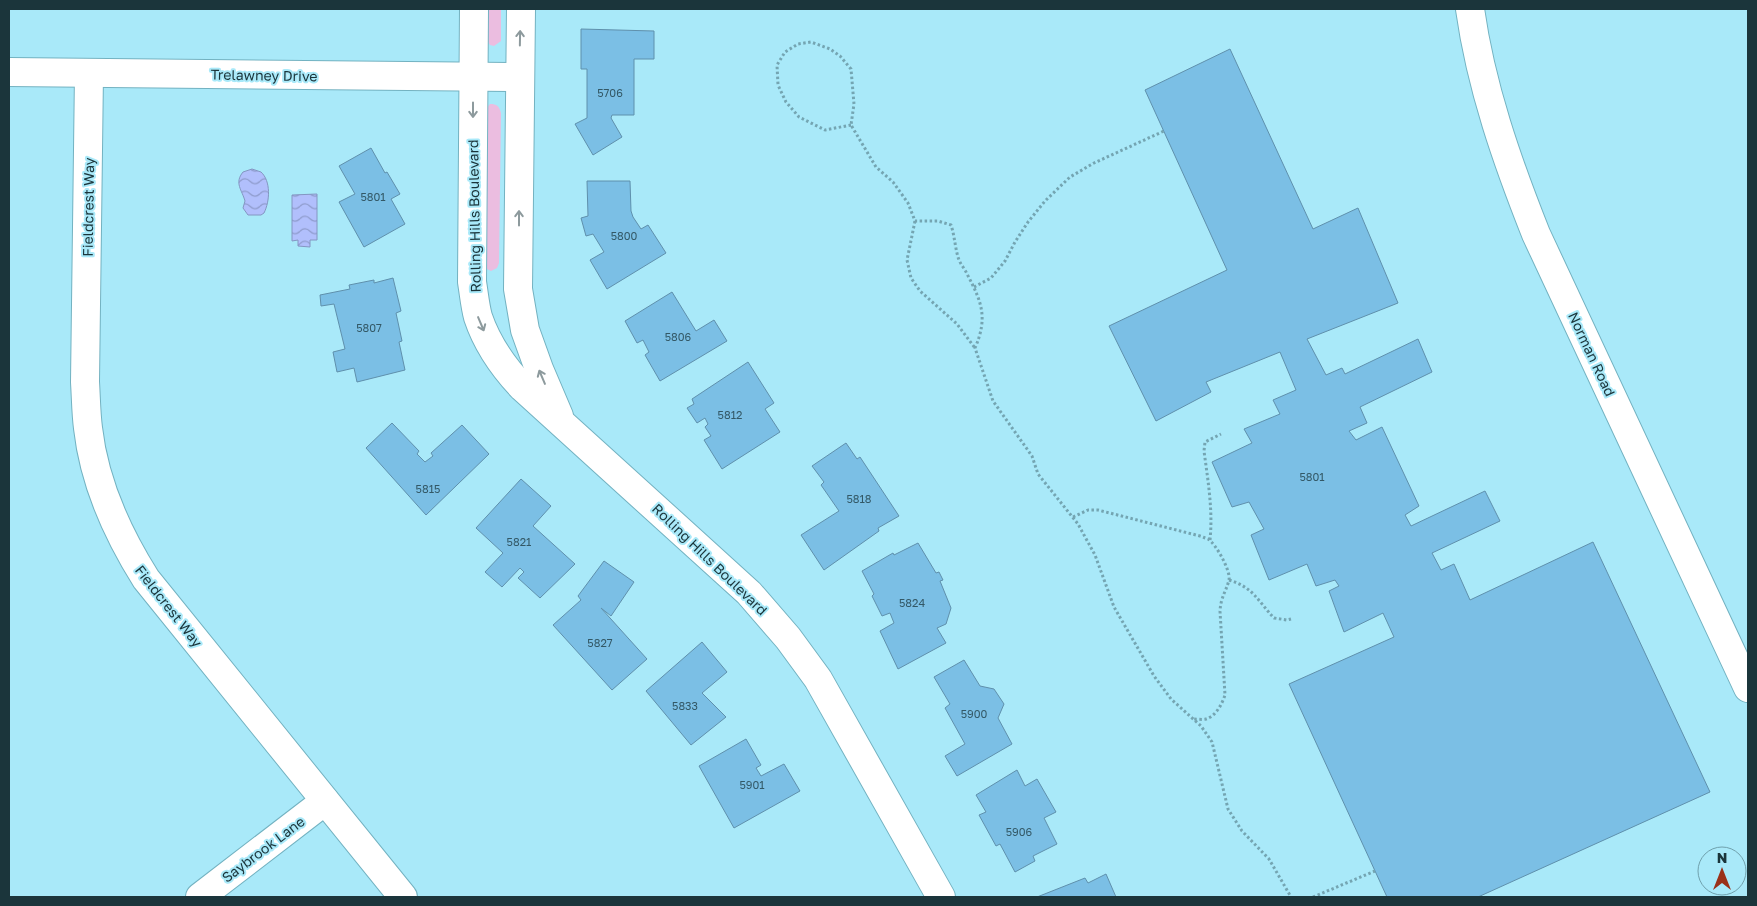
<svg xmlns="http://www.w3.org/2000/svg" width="1757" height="906" viewBox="0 0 1757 906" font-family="'Golos Text',sans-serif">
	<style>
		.green { fill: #ebbde0 }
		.water { fill: url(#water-waves); stroke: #8496c2 }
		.building { fill: #7bbfe5; stroke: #5f90ac }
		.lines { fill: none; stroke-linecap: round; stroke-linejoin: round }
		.minor-casing { stroke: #73b2c1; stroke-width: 30 }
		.path { stroke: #74a5b2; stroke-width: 3; stroke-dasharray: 2.5 2.5; stroke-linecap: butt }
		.minor { stroke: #fff; stroke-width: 28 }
		.oneway { stroke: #8d9a9d }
		.labels { text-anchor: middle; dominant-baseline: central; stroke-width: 4; stroke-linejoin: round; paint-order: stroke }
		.number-label { font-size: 11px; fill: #335866 }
		.street-label { font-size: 14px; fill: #1b353b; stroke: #a9e9f9 }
	</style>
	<defs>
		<pattern id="water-waves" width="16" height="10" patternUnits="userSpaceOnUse" patternTransform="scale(1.25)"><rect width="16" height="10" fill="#b1bffc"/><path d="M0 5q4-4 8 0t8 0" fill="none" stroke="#8f9ccd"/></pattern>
	</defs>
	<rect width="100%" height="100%" fill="#a9e9f9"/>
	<g class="green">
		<polygon points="487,9 501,9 501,41 494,46 490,45 488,42"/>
		<path d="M 490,104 C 497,104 499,106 501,113 L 499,263 L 497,268 L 491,271 L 485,268 L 486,109 Z"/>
	</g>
	<g class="water">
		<path d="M 252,169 L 261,172 C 271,181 270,201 264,213 L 261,215 L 248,215 L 243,208 L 245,201 C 242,190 234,183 243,172 Z"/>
		<polygon points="317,194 317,240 310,240 310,247 298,246 298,240 292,241 292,195"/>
	</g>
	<g class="building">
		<polygon points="581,29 654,31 654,59 634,59 634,115 612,115 611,118 622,137 593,155 575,124 587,118 587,69 581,69"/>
		<polygon points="1230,49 1313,229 1358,208 1398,303 1307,339 1326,375 1342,368 1345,374 1418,339 1432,372 1360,407 1367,423 1349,431 1356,440 1382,427 1419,506 1405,515 1411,526 1485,491 1500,521 1432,553 1441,570 1454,564 1470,600 1593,542 1710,792 1478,897 1387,897 1289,684 1394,637 1383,613 1344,632 1329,591 1339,586 1335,580 1316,586 1307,564 1269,580 1251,535 1264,529 1249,502 1232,507 1212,462 1252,443 1244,429 1280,414 1273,400 1296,390 1280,352 1206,382 1211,392 1156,421 1109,326 1227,270 1145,90"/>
		<polygon points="371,148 385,173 387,172 400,194 391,199 405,224 364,247 339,202 355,194 339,166"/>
		<polygon points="587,181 630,181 631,211 633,217 641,229 648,225 666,253 607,289 590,260 604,252 593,234 586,236 581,218 588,216"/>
		<polygon points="393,278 401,311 396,313 402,341 399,342 405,370 357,382 354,368 337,372 333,352 345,349 334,304 321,306 320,295 350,289 349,285 374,280 374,283"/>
		<polygon points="672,292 696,331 714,320 727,341 660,381 645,355 649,352 643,340 637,343 625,321"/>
		<polygon points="748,362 774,403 765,409 780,432 722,469 704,440 711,436 705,427 708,424 705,418 697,423 687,408 694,404 692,399"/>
		<polygon points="392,423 419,451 417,454 425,462 433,456 431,453 462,425 489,454 426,515 366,448"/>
		<polygon points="846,443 857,459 860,457 899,516 878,528 879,531 824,570 801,535 839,511 821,485 824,482 812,466"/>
		<polygon points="521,479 551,506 533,526 575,564 540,598 518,578 524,572 520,568 502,587 485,572 503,553 476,528"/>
		<polygon points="918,543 936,573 939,572 943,580 940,581 951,608 946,624 937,628 946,643 898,669 880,631 894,623 890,613 882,616 872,596 874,594 862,571 893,553 894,555"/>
		<polygon points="604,561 634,582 611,616 601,608 647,659 612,690 553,625 581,600 578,596"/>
		<polygon points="702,642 727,672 702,693 726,717 691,745 646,691"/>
		<polygon points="964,660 980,686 994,689 1004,704 998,718 1012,744 957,776 945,756 965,744 945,708 950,704 934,677"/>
		<polygon points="746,739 761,765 756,768 761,776 784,764 800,791 734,828 699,766"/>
		<polygon points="1017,770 1025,786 1037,779 1056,812 1044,818 1057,844 1033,856 1035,861 1015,872 1000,844 996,846 979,815 986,812 976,795"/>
		<polygon points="1106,874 1116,897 1037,897 1085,878 1088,883"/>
	</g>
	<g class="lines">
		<defs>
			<g id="minor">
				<path d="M 474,9 L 472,282 C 474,294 475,306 478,317 C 487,344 504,368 523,388 L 749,593 L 788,638 L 818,679 L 941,897"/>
				<polyline points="521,9 518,289 525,330 539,369 559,416"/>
				<path d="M 1470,9 C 1481,87 1507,161 1536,234 L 1748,688"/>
				<polyline points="9,72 520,77"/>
				<path d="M 89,73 L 85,382 C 86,397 86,413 88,428 C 94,482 117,533 146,579 L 403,897"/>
				<polyline points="200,897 325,801"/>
			</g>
		</defs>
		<use href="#minor" class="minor-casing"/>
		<g class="path">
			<path d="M 851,125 L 825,130 L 799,117 L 786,102 L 778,85 L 777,65 L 785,52 L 798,44 L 811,42 L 830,49 L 840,56 L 851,69 L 854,104 L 851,125 L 876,167 L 893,182 L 908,203 L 915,221 L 938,221 L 951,225 C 955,237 955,249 959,260 C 961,265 965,269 967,274 C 982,302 988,318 975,348 L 993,401 L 1032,456 L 1038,474 L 1078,524 L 1095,555 L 1114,607 L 1154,676 L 1171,699 L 1201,726 L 1212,742 L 1228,809 L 1242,831 L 1269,859 L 1291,897"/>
			<polyline points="915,221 907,260 911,278 920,291 957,324 975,348"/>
			<polyline points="974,287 991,278 1005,261 1015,242 1028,222 1045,201 1070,177 1094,163 1164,131"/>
			<path d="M 1073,517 L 1088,510 L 1098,510 L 1200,536 C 1203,537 1205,538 1208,539 C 1216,544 1231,571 1229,580 C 1226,592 1221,596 1220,611 L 1225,695 C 1222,704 1216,716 1206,719 C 1203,720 1197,719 1193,719"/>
			<path d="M 1210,540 C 1213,510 1208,481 1204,451 L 1205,442 L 1221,434"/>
			<path d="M 1229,580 C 1253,587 1258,601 1274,618 L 1287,620 L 1291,619"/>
			<polyline points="1313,897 1375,871"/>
		</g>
		<use href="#minor" class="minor"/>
	</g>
	<defs><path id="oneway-shaft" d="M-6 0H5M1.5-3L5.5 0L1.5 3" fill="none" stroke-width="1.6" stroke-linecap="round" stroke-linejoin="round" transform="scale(1.25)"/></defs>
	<g class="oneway">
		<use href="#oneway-shaft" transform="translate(520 38) rotate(-89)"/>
		<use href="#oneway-shaft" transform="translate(473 110) rotate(90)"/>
		<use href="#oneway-shaft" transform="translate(519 218) rotate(-90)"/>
		<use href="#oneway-shaft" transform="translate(481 324) rotate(67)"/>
		<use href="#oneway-shaft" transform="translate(542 377) rotate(-113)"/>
	</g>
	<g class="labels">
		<g class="number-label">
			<text x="610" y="92">5706</text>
			<text x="373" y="196">5801</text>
			<text x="624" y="235">5800</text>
			<text x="369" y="327">5807</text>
			<text x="678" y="336">5806</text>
			<text x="730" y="414">5812</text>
			<text x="1312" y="476">5801</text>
			<text x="428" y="488">5815</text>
			<text x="859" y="498">5818</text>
			<text x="519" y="541">5821</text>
			<text x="912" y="602">5824</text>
			<text x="600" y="642">5827</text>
			<text x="685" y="705">5833</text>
			<text x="974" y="713">5900</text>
			<text x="752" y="784">5901</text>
			<text x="1019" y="831">5906</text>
		</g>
		<g class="street-label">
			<text transform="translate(264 75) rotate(1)">Trelawney Drive</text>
			<text transform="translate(88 207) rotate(-89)">Fieldcrest Way</text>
			<text transform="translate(474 216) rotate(-91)">Rolling Hills Boulevard</text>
			<text transform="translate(1592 354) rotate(65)">Norman Road</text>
			<text transform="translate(710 559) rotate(44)">Rolling Hills Boulevard</text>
			<text transform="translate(169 606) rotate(52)">Fieldcrest Way</text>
			<text transform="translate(263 849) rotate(-37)">Saybrook Lane</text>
		</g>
	</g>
	<rect width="1757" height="906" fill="none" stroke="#1b353b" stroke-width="20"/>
	<g transform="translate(1722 871)"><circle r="24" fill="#a9e9f9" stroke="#70a1ad"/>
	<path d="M0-4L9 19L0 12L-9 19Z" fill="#9a3119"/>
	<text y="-8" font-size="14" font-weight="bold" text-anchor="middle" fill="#1b353b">N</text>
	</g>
</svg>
